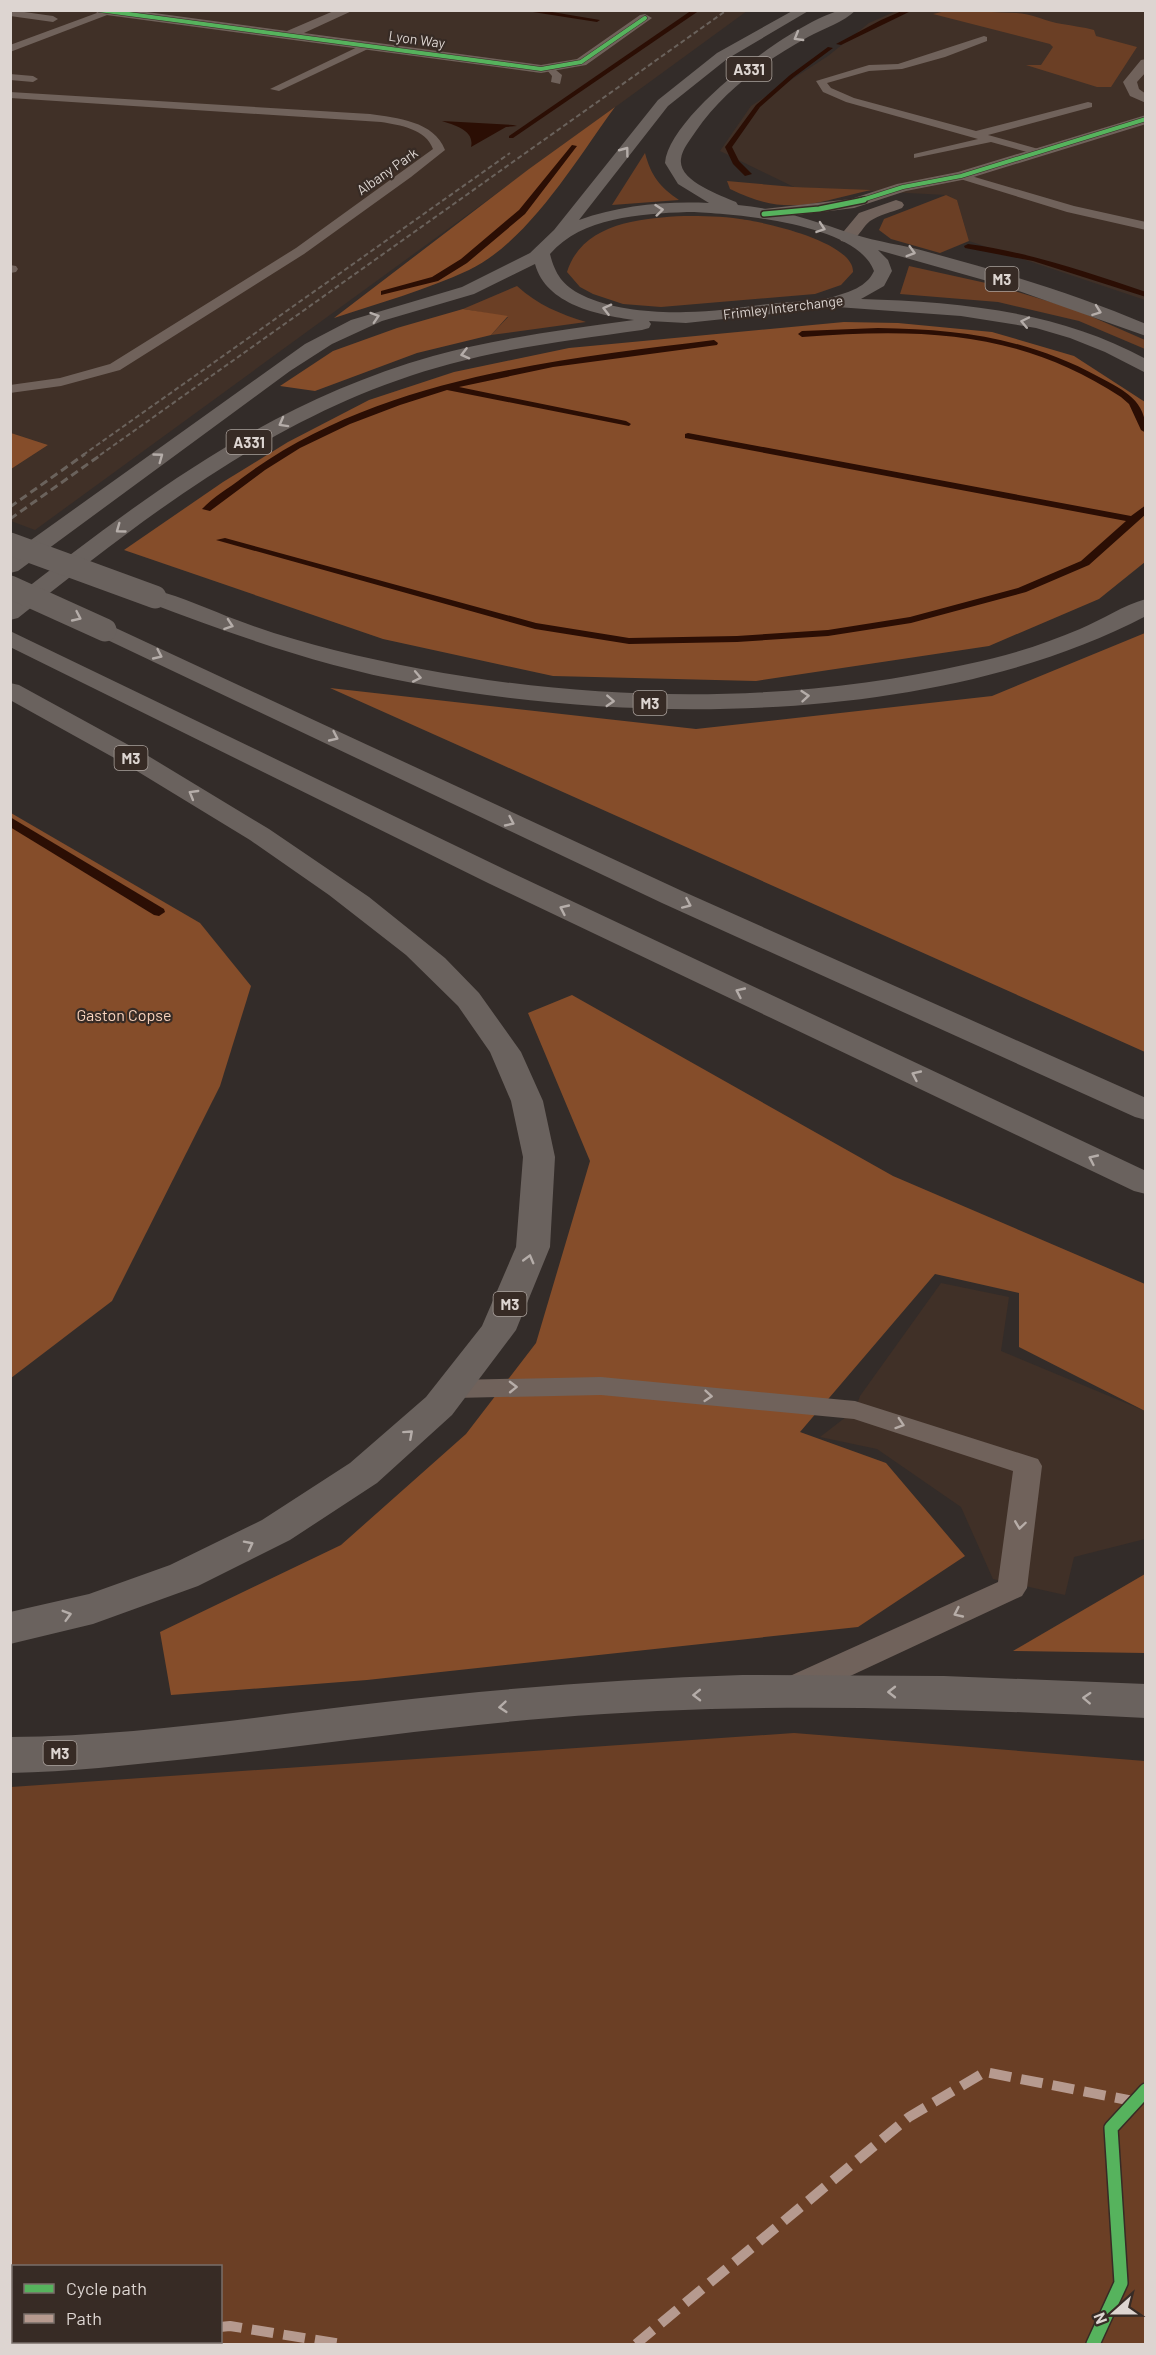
<svg xmlns="http://www.w3.org/2000/svg" width="1156" height="2355" viewBox="0 0 1156 2355" font-family="Barlow,sans-serif">
	<style>
		.built { fill: #403027 }
		.green { fill: #6b3f25; fill-rule: evenodd }
		.forest { fill: #854d2a }
		.water { fill: #2b0e04 }
		.lines { fill: none; stroke-linecap: round; stroke-linejoin: round }
		.stream { fill: #2b0e04; fill-rule: evenodd }
		.lane { fill: #70625b; fill-rule: evenodd }
		.street { fill: #70625b; fill-rule: evenodd }
		.highway { fill: #6a625e; fill-rule: evenodd }
		.rail-far1 { stroke: #6a625c; stroke-width: 2; stroke-dasharray: 5 3; stroke-linecap: butt }
		.rail { stroke: #6a625c; stroke-width: 3; stroke-dasharray: 8 4.5; stroke-linecap: butt }
		.highway-bridge { stroke: #6a625e; stroke-width: 23 }
		.quiet { stroke: #b69a8f; stroke-width: 10; stroke-dasharray: 22 10; stroke-linecap: butt }
		.cycleway-far2-casing { stroke: #372b25; stroke-width: 5 }
		.cycleway-far1-casing { stroke: #372b25; stroke-width: 8 }
		.cycleway-casing { stroke: #372b25; stroke-width: 16 }
		.cycleway-far2 { stroke: #56b35d; stroke-width: 4 }
		.cycleway-far1 { stroke: #56b35d; stroke-width: 5 }
		.cycleway { stroke: #56b35d; stroke-width: 13 }
		.oneway { stroke: #b5ada9 }
		.oneway2 { stroke: #b7ada8 }
		.labels { text-anchor: middle; dominant-baseline: central; stroke-width: 4.5; stroke-linejoin: round; paint-order: stroke }
		.far-street-label { font-size: 14px; fill: #ddd5d1; stroke: #372b25 }
		.shield { fill: #372b25; stroke: #aba29d; stroke-width: 1.5 }
		.shield-label { font-size: 15px; font-weight: bold; fill: #ddd5d1 }
		.park-label { font-size: 16px; fill: #fad4be; stroke: #372b25 }
	</style>
	<rect width="100%" height="100%" fill="#332c29"/>
	<g class="built">
		<polygon points="11,11 747,11 35,530 11,521 11,469 48,445 11,433"/>
		<polygon points="896,11 1145,11 1145,300 969,241 957,200 946,195 794,187 720,151 751,106 828,56 869,23"/>
		<polygon points="941,1283 1009,1297 1001,1351 1145,1411 1145,1539 1074,1557 1065,1595 993,1579 961,1507 877,1449 820,1437 855,1410 860,1396"/>
	</g>
	<g class="green">
		<path d="M 946,11 C 970,10 994,13 1016,13 C 1031,13 1047,22 1062,24 C 1073,26 1083,27 1094,30 L 1096,36 L 1137,47 L 1111,87 L 1097,87 L 1026,65 L 1041,65 L 1053,47 L 1050,44 L 933,14 Z"/>
		<path d="M 645,153 C 651,176 660,187 679,200 L 612,205 Z"/>
		<path d="M 727,181 L 794,187 L 871,190 C 814,203 786,217 730,189 Z"/>
		<polygon points="946,195 957,200 969,241 940,253 891,239 879,230 884,219"/>
		<path d="M 684,216 C 703,216 722,216 740,219 C 765,222 854,242 853,272 L 841,285 L 815,294 L 661,307 L 623,304 L 593,294 L 580,287 L 567,272 C 582,223 641,218 684,216 Z"/>
		<polygon points="909,266 995,285 1074,309 1145,340 1145,349 1079,321 998,302 900,294"/>
		<path d="M 517,286 C 538,305 560,314 586,322 L 491,335 L 508,317 L 463,309 Z"/>
		<path d="M 794,1733 L 1145,1761 L 1145,2344 L 11,2344 L 11,1787 ZM 14,2266 L 220,2266 L 220,2342 L 14,2342 Z"/>
	</g>
	<g class="forest">
		<path d="M 615,107 C 576,160 529,241 469,270 C 426,290 379,303 334,318 L 529,169 Z"/>
		<polygon points="463,309 508,316 491,335 417,353 315,391 280,386 333,351 397,328"/>
		<polygon points="844,322 898,323 992,332 1074,356 1145,402 1145,562 1099,599 989,646 756,681 553,676 383,639 124,550 223,482 288,442 369,400 454,372 569,348"/>
		<polygon points="11,433 48,445 11,469"/>
		<polygon points="1145,633 1145,1052 330,688 696,729 992,696"/>
		<polygon points="11,813 200,923 251,986 220,1086 112,1301 11,1378"/>
		<polygon points="572,995 893,1176 1145,1284 1145,1411 1019,1347 1019,1293 935,1274 800,1432 886,1463 965,1556 858,1627 367,1680 171,1695 160,1632 341,1545 466,1434 536,1343 590,1161 528,1013"/>
		<polygon points="1145,1574 1145,1653 1013,1651"/>
	</g>
	<path class="water" d="M 442,121 L 513,125 L 517,126 L 506,127 L 471,147 C 475,130 454,125 442,121 Z"/>
	<g class="lines">
		<g class="stream">
			<polygon points="520,10 540,10 600,20 597,22"/>
			<polygon points="692,10 700,10 513,138 509,138 509,136"/>
			<polygon points="904,10 913,10 841,45 836,44 881,20"/>
			<polygon points="828,47 833,48 794,77 760,107 732,147 739,161 752,174 745,176 733,164 725,147 756,105 790,75"/>
			<polygon points="572,145 577,146 525,214 467,263 438,281 381,295 381,291 432,277 461,259 519,210"/>
			<path d="M 968,244 C 1029,252 1087,272 1146,292 L 1146,297 L 1033,261 L 965,248 L 964,246 Z"/>
			<path d="M 878,328 C 959,329 1027,338 1099,377 C 1125,391 1146,400 1146,433 L 1141,430 L 1129,404 L 1121,397 C 1019,330 920,328 802,337 L 798,334 L 802,331 Z"/>
			<path d="M 714,340 L 718,343 L 717,345 L 553,367 L 459,387 L 626,421 L 631,424 L 629,426 L 447,390 L 400,405 L 350,424 L 300,448 L 265,470 L 210,511 L 202,509 C 213,497 229,488 242,478 C 376,378 553,360 714,340 Z"/>
			<polygon points="688,433 1131,516 1146,505 1146,514 1089,565 1026,592 911,623 828,636 737,642 629,644 535,629 216,540 225,538 536,623 629,638 737,636 828,630 910,617 1018,588 1081,561 1126,521 685,438 685,434"/>
			<polygon points="10,817 164,909 165,912 159,916 154,915 10,827"/>
		</g>
		<g class="lane">
			<polygon points="10,10 53,16 58,19 53,22 10,16"/>
			<polygon points="105,10 115,12 10,52 10,45"/>
			<polygon points="984,36 987,37 987,41 945,57 902,69 869,71 827,83 831,88 854,98 976,131 1088,102 1092,103 1092,107 988,135 1042,150 1042,154 1038,155 991,142 914,158 914,154 978,139 846,102 823,92 816,81 869,65 898,64"/>
			<polygon points="366,43 370,44 370,48 279,91 270,89"/>
			<polygon points="551,66 562,75 560,84 551,82 552,76 546,69"/>
			<polygon points="10,74 33,76 38,79 33,82 10,80"/>
			<path d="M 10,92 L 370,114 C 397,118 434,121 445,150 L 411,177 L 304,254 L 120,370 L 61,386 L 10,393 L 10,385 L 60,378 L 110,364 L 296,248 L 433,149 C 426,129 400,125 381,122 L 10,98 Z"/>
			<polygon points="961,173 1074,206 1146,222 1146,230 1067,212 957,178 957,174"/>
			<polygon points="10,265 16,266 18,269 16,272 10,273"/>
			<polygon points="601,1377 855,1401 1038,1459 1042,1466 1027,1588 1022,1596 803,1698 792,1701 781,1698 777,1689 781,1680 998,1582 1013,1471 854,1419 601,1395 455,1398 446,1396 442,1389 446,1382 455,1380"/>
		</g>
		<g class="street">
			<polygon points="93,10 132,10 287,31 336,10 354,10 304,33 541,65 577,59 640,15 645,14 652,18 586,65 541,73 99,14"/>
			<polygon points="1146,59 1146,72 1137,82 1139,89 1146,94 1146,103 1130,96 1123,82 1141,60"/>
			<polygon points="1146,115 1146,124 967,179 906,191 854,208 764,219 756,214 764,209 851,199 897,184 958,172"/>
			<path d="M 896,200 L 902,202 L 904,205 L 902,208 C 892,212 879,215 870,221 C 860,229 857,245 841,241 L 839,237 L 859,213 Z"/>
		</g>
		<g class="highway">
			<path d="M 794,10 L 810,10 L 727,59 L 668,106 L 579,220 C 621,205 665,201 709,203 L 678,184 L 665,163 C 669,114 792,24 838,11 C 843,9 850,10 856,10 C 844,22 823,29 808,37 C 765,61 724,90 696,131 C 691,139 682,149 681,159 C 678,181 720,195 736,202 L 738,205 C 780,209 814,221 853,234 C 877,242 904,245 928,252 C 1002,272 1076,294 1146,324 L 1146,336 L 1005,286 L 878,250 L 888,260 L 892,271 L 884,286 L 861,299 C 960,302 1058,311 1146,359 L 1146,373 L 1105,352 L 1070,338 L 1036,328 L 961,316 L 837,307 L 686,323 L 649,321 L 651,324 L 649,328 L 642,330 C 578,339 512,347 450,364 C 282,409 152,512 18,618 L 10,620 L 10,601 C 146,496 265,404 433,356 C 499,338 567,329 634,320 C 599,315 546,305 535,264 L 474,294 L 382,321 L 332,344 L 290,371 L 18,571 L 10,573 L 10,555 L 305,344 L 351,320 L 462,287 L 530,253 L 554,230 L 658,100 L 717,53 ZM 687,212 C 731,213 857,223 874,271 C 867,287 849,292 833,297 C 816,302 796,301 778,303 C 748,306 717,312 686,312 C 654,313 612,310 582,295 C 563,286 555,274 550,254 C 582,217 640,214 687,212 Z"/>
			<path d="M 155,590 C 183,597 210,610 237,620 C 268,632 302,642 334,650 C 540,701 760,711 968,664 C 1007,656 1045,644 1080,629 C 1102,620 1123,605 1146,599 L 1146,616 C 940,724 637,726 413,683 C 321,666 234,635 147,602 L 143,597 L 147,592 Z"/>
			<polygon points="105,623 682,891 1146,1098 1146,1120 1135,1117 662,903 97,635 93,630 97,625"/>
			<polygon points="10,631 508,871 1146,1171 1146,1194 1134,1191 488,883 10,647"/>
			<polygon points="10,683 19,685 145,754 269,829 369,897 445,958 479,993 521,1052 543,1101 555,1157 550,1247 516,1330 452,1415 377,1483 290,1540 198,1586 93,1624 10,1644 10,1612 89,1594 170,1565 262,1520 350,1463 426,1397 482,1326 516,1247 523,1157 511,1101 490,1052 458,1006 406,955 329,895 250,840 127,765 10,700"/>
			<path d="M 742,1675 L 944,1676 L 1146,1684 L 1146,1718 C 948,1708 749,1701 551,1718 C 429,1728 309,1746 187,1759 C 128,1765 70,1772 10,1773 L 10,1737 C 136,1736 261,1716 385,1702 C 504,1688 623,1679 742,1675 Z"/>
		</g>
		<g class="rail-far1">
			<polyline points="83,455 510,153"/>
			<polyline points="100,455 727,10"/>
		</g>
		<g class="rail">
			<polyline points="10,507 85,454"/>
			<polyline points="10,519 102,454"/>
		</g>
		<g class="highway-bridge">
			<polyline points="10,544 155,597"/>
			<polyline points="10,587 105,630"/>
		</g>
		<g class="quiet">
			<polyline points="220,2327 230,2326 341,2344"/>
			<polyline points="116,2344 134,2342"/>
			<polyline points="636,2344 909,2117 985,2072 1133,2101"/>
		</g>
		<defs>
			<g id="cycleway-far2">
				<polyline points="99,10 541,69 581,62 645,18"/>
				<polyline points="859,201 903,187 961,176 1146,119"/>
			</g>
			<polyline id="cycleway-far1" points="764,214 819,209 864,200"/>
			<polyline id="cycleway" points="1093,2344 1121,2283 1111,2128 1146,2090"/>
		</defs>
		<use href="#cycleway-far2" class="cycleway-far2-casing"/>
		<use href="#cycleway-far1" class="cycleway-far1-casing"/>
		<use href="#cycleway" class="cycleway-casing"/>
		<use href="#cycleway-far2" class="cycleway-far2"/>
		<use href="#cycleway-far1" class="cycleway-far1"/>
		<use href="#cycleway" class="cycleway"/>
	</g>
	<defs><path id="oneway-chevron" d="M-2-3.5L2.5 0L-2 3.5" fill="none" stroke-width="1.6" stroke-linecap="round" stroke-linejoin="round" transform="scale(1.5)"/></defs>
	<g class="oneway">
		<use href="#oneway-chevron" transform="translate(798 37) rotate(150)"/>
		<use href="#oneway-chevron" transform="translate(625 151) rotate(-53)"/>
		<use href="#oneway-chevron" transform="translate(659 210) rotate(-6)"/>
		<use href="#oneway-chevron" transform="translate(821 228) rotate(19)"/>
		<use href="#oneway-chevron" transform="translate(911 252) rotate(16)"/>
		<use href="#oneway-chevron" transform="translate(607 309) rotate(-166)"/>
		<use href="#oneway-chevron" transform="translate(1097 311) rotate(20)"/>
		<use href="#oneway-chevron" transform="translate(375 317) rotate(-18)"/>
		<use href="#oneway-chevron" transform="translate(1025 322) rotate(-168)"/>
		<use href="#oneway-chevron" transform="translate(465 354) rotate(166)"/>
		<use href="#oneway-chevron" transform="translate(283 423) rotate(151)"/>
		<use href="#oneway-chevron" transform="translate(159 457) rotate(-36)"/>
		<use href="#oneway-chevron" transform="translate(120 529) rotate(144)"/>
		<use href="#oneway-chevron" transform="translate(77 617) rotate(25)"/>
		<use href="#oneway-chevron" transform="translate(229 625) rotate(19)"/>
		<use href="#oneway-chevron" transform="translate(158 655) rotate(25)"/>
		<use href="#oneway-chevron" transform="translate(417 677) rotate(11)"/>
		<use href="#oneway-chevron" transform="translate(805 696) rotate(-5)"/>
		<use href="#oneway-chevron" transform="translate(610 701) rotate(3)"/>
		<use href="#oneway-chevron" transform="translate(334 737) rotate(25)"/>
		<use href="#oneway-chevron" transform="translate(193 794) rotate(-150)"/>
		<use href="#oneway-chevron" transform="translate(510 822) rotate(25)"/>
		<use href="#oneway-chevron" transform="translate(687 904) rotate(24)"/>
		<use href="#oneway-chevron" transform="translate(564 909) rotate(-155)"/>
		<use href="#oneway-chevron" transform="translate(740 992) rotate(-155)"/>
		<use href="#oneway-chevron" transform="translate(916 1075) rotate(-155)"/>
		<use href="#oneway-chevron" transform="translate(1093 1159) rotate(-155)"/>
		<use href="#oneway-chevron" transform="translate(529 1259) rotate(-75)"/>
		<use href="#oneway-chevron" transform="translate(409 1434) rotate(-42)"/>
		<use href="#oneway-chevron" transform="translate(249 1545) rotate(-27)"/>
		<use href="#oneway-chevron" transform="translate(67 1615) rotate(-16)"/>
		<use href="#oneway-chevron" transform="translate(892 1692) rotate(180)"/>
		<use href="#oneway-chevron" transform="translate(697 1695) rotate(179)"/>
		<use href="#oneway-chevron" transform="translate(1087 1698) rotate(-177)"/>
		<use href="#oneway-chevron" transform="translate(503 1707) rotate(175)"/>
	</g>
	<g class="oneway2">
		<use href="#oneway-chevron" transform="translate(513 1387) rotate(-1)"/>
		<use href="#oneway-chevron" transform="translate(708 1396) rotate(5)"/>
		<use href="#oneway-chevron" transform="translate(900 1424) rotate(18)"/>
		<use href="#oneway-chevron" transform="translate(1020 1525) rotate(98)"/>
		<use href="#oneway-chevron" transform="translate(958 1613) rotate(155)"/>
	</g>
	<g class="labels">
		<g class="far-street-label">
			<text transform="translate(417 39) rotate(8)">Lyon Way</text>
			<text transform="translate(387 171) rotate(-35)">Albany Park</text>
			<text transform="translate(783 307) rotate(-7)">Frimley Interchange</text>
		</g>
		<g class="shield">
			<rect x="726.5" y="57" width="45" height="24" rx="4.5"/>
			<rect x="985.5" y="267" width="33" height="24" rx="4.5"/>
			<rect x="226.5" y="430" width="45" height="24" rx="4.5"/>
			<rect x="633.5" y="691" width="33" height="24" rx="4.5"/>
			<rect x="114.5" y="746" width="33" height="24" rx="4.5"/>
			<rect x="493.5" y="1292" width="33" height="24" rx="4.5"/>
			<rect x="43.5" y="1741" width="33" height="24" rx="4.5"/>
		</g>
		<g class="shield-label">
			<text x="749" y="69">A331</text>
			<text x="1002" y="279">M3</text>
			<text x="249" y="442">A331</text>
			<text x="650" y="703">M3</text>
			<text x="131" y="758">M3</text>
			<text x="510" y="1304">M3</text>
			<text x="60" y="1753">M3</text>
		</g>
		<g class="park-label">
			<text x="124" y="1014">Gaston Copse</text>
		</g>
	</g>
	<rect width="1156" height="2355" fill="none" stroke="#ddd5d1" stroke-width="24"/>
	<rect x="12" y="2265" width="210" height="78" fill="#372b25" stroke="#796f6a" stroke-width="1.5"/>
	<rect x="24" y="2284" width="30" height="9" fill="#56b35d" stroke="#796f6a" stroke-width="1.5"/>
	<text x="66" y="2295" font-size="18" fill="#ddd5d1">Cycle path</text>
	<rect x="24" y="2314" width="30" height="9" fill="#b69a8f" stroke="#796f6a" stroke-width="1.5"/>
	<text x="66" y="2325" font-size="18" fill="#ddd5d1">Path</text>
	<g transform="translate(1114 2313) rotate(249)" stroke="#372b25" stroke-width="4.5" paint-order="stroke">
	<path d="M0-4.5L10 22L0 15L-10 22Z" fill="#ddd5d1"/>
	<text y="-9" font-size="16" font-weight="bold" text-anchor="middle" fill="#ddd5d1">N</text>
	</g>
</svg>
